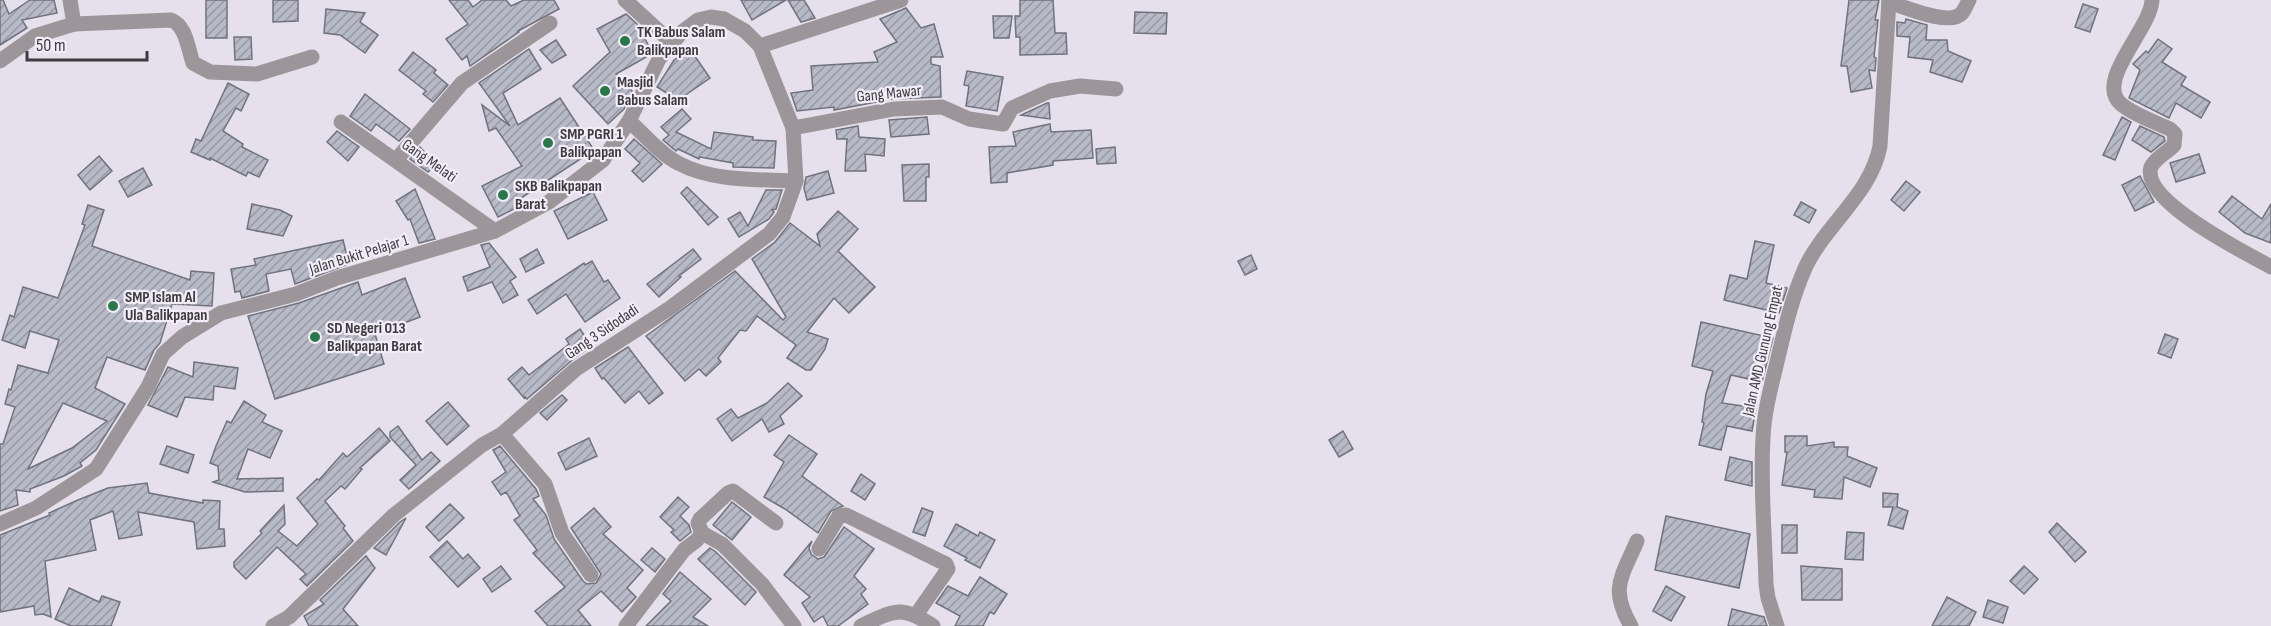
<svg xmlns="http://www.w3.org/2000/svg" width="2271" height="626" viewBox="0 0 2271 626" font-family="'Sofia Sans Condensed',sans-serif">
	<style>
		.building { fill: url(#building-hatch); stroke: #70727e; stroke-width: 1.5; fill-rule: evenodd }
		.lines { fill: none; stroke-linecap: round; stroke-linejoin: round }
		.minor { stroke: #9c969a; stroke-width: 15 }
		.poi-dot { fill: #287849; stroke: #f3edf9; stroke-width: 2 }
		.labels { text-anchor: middle; dominant-baseline: central; stroke-width: 4.5; stroke-linejoin: round; paint-order: stroke }
		.poi-label { font-size: 16px; font-weight: bold; fill: #3d3b40; stroke: #f3edf9; text-anchor: start }
		.street-label { font-size: 16px; fill: #3d3b40; stroke: #f3edf9 }
	</style>
	<defs>
		<pattern id="building-hatch" width="6" height="6" patternUnits="userSpaceOnUse" patternTransform="scale(1.5)"><rect width="6" height="6" fill="#b8bbc7"/><path d="M-1 1l2-2M0 6l6-6M5 7l2-2" fill="none" stroke="#9799a3"/></pattern>
	</defs>
	<rect width="100%" height="100%" fill="#e6e0ec"/>
	<g class="building">
		<polygon points="0,0 3,0 9,14 30,0 54,0 57,13 22,20 27,28 0,45"/>
		<rect x="206" y="0" width="21" height="38"/>
		<polygon points="273,0 298,0 298,21 273,22"/>
		<polygon points="449,0 468,0 473,7 482,0 506,0 511,6 524,0 554,0 559,9 518,31 519,32 470,66 467,56 462,60 446,39 468,24"/>
		<polygon points="741,0 786,0 752,20"/>
		<polygon points="788,0 804,0 815,18 801,22"/>
		<polygon points="1020,0 1053,0 1055,33 1066,33 1067,54 1020,55 1020,37 1016,37 1015,16 1020,16"/>
		<polygon points="1849,0 1879,0 1875,20 1878,20 1874,57 1876,58 1875,71 1869,70 1872,88 1851,92 1847,66 1841,66"/>
		<polygon points="2083,4 2098,9 2090,32 2075,27"/>
		<polygon points="906,8 921,28 934,24 943,57 931,57 931,64 940,66 941,97 892,99 834,110 834,107 797,111 791,93 813,90 811,66 878,62 874,52 897,42 880,19"/>
		<polygon points="326,9 365,13 360,22 378,35 365,53 340,35 324,33"/>
		<polygon points="1135,12 1167,13 1166,34 1134,33"/>
		<polygon points="626,14 637,24 652,52 650,55 616,74 632,91 624,109 608,124 573,86 610,52 597,29"/>
		<polygon points="993,16 1012,16 1009,38 994,38"/>
		<polygon points="1906,19 1927,25 1926,40 1947,40 1948,51 1971,61 1962,82 1930,72 1933,60 1908,57 1910,37 1897,36 1897,22 1905,23"/>
		<polygon points="234,37 251,37 252,59 235,60"/>
		<polygon points="2158,39 2172,49 2162,62 2186,77 2181,85 2210,102 2201,118 2176,103 2169,118 2129,98 2140,70 2133,64 2146,51 2148,53"/>
		<polygon points="556,40 566,55 552,63 540,50"/>
		<polygon points="529,49 541,69 503,93 518,125 560,98 594,150 521,198 524,204 498,217 482,186 522,166 496,128 489,131 482,105 510,126 479,83"/>
		<polygon points="690,49 710,78 678,100 657,87 674,60"/>
		<polygon points="413,52 436,70 434,73 448,85 433,102 423,94 426,91 399,70"/>
		<polygon points="967,71 1003,77 997,111 966,106 969,86 964,85"/>
		<polygon points="228,83 249,94 241,111 236,108 223,131 243,144 242,147 268,160 259,177 248,172 246,176 210,158 210,160 191,152 196,139 201,141"/>
		<polygon points="365,94 410,129 399,141 376,124 371,131 350,116"/>
		<polygon points="1049,103 1050,119 1021,115 1047,103"/>
		<polygon points="682,109 691,119 676,132 711,149 714,132 753,137 753,140 776,141 774,168 733,167 733,163 700,157 699,159 678,149 676,151 663,140 669,135 661,127"/>
		<polygon points="927,117 929,134 891,137 889,120"/>
		<polygon points="2122,117 2131,122 2115,160 2103,155"/>
		<polygon points="1050,124 1051,132 1091,130 1093,158 1053,161 1053,165 1007,173 1007,182 991,183 989,147 1016,146 1013,132"/>
		<polygon points="858,126 859,137 885,139 884,156 865,154 866,171 845,171 847,139 837,139 836,130"/>
		<polygon points="2140,126 2164,137 2165,141 2151,152 2132,140"/>
		<polygon points="337,131 359,147 348,161 327,142"/>
		<polygon points="634,139 662,164 643,182 632,171 640,163 625,149"/>
		<polygon points="420,147 436,164 428,172 410,159"/>
		<polygon points="1115,147 1116,163 1097,164 1096,149"/>
		<polygon points="2199,154 2205,173 2176,182 2170,163"/>
		<polygon points="99,156 112,171 90,190 78,175"/>
		<polygon points="929,164 929,177 926,177 926,201 904,201 902,165"/>
		<polygon points="143,168 152,185 128,197 119,181"/>
		<polygon points="828,171 834,193 807,200 804,188 806,177"/>
		<polygon points="2140,176 2154,202 2135,211 2122,185"/>
		<polygon points="1906,181 1920,192 1904,211 1891,200"/>
		<polygon points="687,187 718,217 708,225 681,193"/>
		<polygon points="415,189 435,239 419,243 410,219 408,220 396,201"/>
		<polygon points="766,190 782,190 776,209 772,210 774,212 769,219 739,237 728,219 740,212 748,226"/>
		<polygon points="593,192 607,220 568,239 554,211"/>
		<polygon points="2232,196 2262,219 2271,204 2271,243 2245,233 2219,212"/>
		<polygon points="1801,202 1816,210 1809,223 1794,215"/>
		<polygon points="252,204 280,210 292,216 283,236 247,229"/>
		<path d="M 88,205 L 104,210 L 92,246 L 190,280 L 191,271 L 214,273 L 212,306 L 172,304 L 160,343 L 154,350 L 145,370 L 107,357 L 95,388 L 125,404 L 96,450 L 80,463 L 82,466 L 64,476 L 30,489 L 30,492 L 16,490 L 18,505 L 0,511 L 0,444 L 3,444 L 15,407 L 5,404 L 9,389 L 11,390 L 18,365 L 48,373 L 59,340 L 30,331 L 25,348 L 2,340 L 10,315 L 14,317 L 23,287 L 58,298 L 85,225 L 82,224 ZM 63,403 L 107,421 L 72,448 L 28,469 Z"/>
		<polygon points="838,211 858,229 838,251 875,287 849,313 834,298 807,332 828,339 825,349 811,370 806,370 787,358 796,345 757,316 746,331 740,330 718,358 721,362 706,376 699,369 685,381 646,336 735,271 783,320 786,317 752,259 775,242 790,223 820,246 817,234"/>
		<polygon points="343,240 349,264 295,284 291,269 266,274 269,291 242,298 240,291 235,292 231,269 256,265 254,259"/>
		<polygon points="1755,241 1774,245 1766,283 1787,288 1779,313 1724,300 1730,275 1747,279"/>
		<polygon points="489,243 516,277 510,281 518,295 503,303 492,282 468,291 463,277 490,267 481,245"/>
		<polygon points="537,249 544,263 526,272 520,259"/>
		<polygon points="693,249 701,259 679,276 681,277 659,297 647,284"/>
		<polygon points="1251,255 1257,269 1245,275 1238,261"/>
		<polygon points="592,261 604,282 608,280 620,298 585,322 566,294 537,314 528,300 584,263 585,265"/>
		<polygon points="405,278 420,317 375,334 384,364 275,399 248,316 299,303 358,282 362,295"/>
		<polygon points="1701,322 1773,338 1762,382 1731,375 1722,403 1756,408 1752,431 1727,426 1721,450 1699,445 1704,423 1702,422 1706,394 1713,371 1692,366"/>
		<polygon points="580,329 591,346 570,362 527,399 524,396 525,399 508,379 522,367 529,375 569,344 566,339"/>
		<polygon points="2165,334 2178,339 2171,358 2158,353"/>
		<polygon points="628,347 663,393 649,404 639,391 625,403 604,378 602,379 595,368"/>
		<polygon points="194,362 238,368 235,389 214,386 213,400 185,397 177,417 148,405 168,367 193,377"/>
		<polygon points="788,383 802,396 780,416 784,424 769,432 762,419 732,441 717,419 731,409 738,418 767,403"/>
		<polygon points="562,395 567,400 547,420 540,413"/>
		<polygon points="244,401 266,415 262,422 282,431 270,458 248,449 237,479 283,478 283,491 245,492 213,482 219,480 218,466 210,463 216,446 227,421 231,423"/>
		<polygon points="448,402 469,426 447,445 426,421"/>
		<polygon points="398,426 422,460 431,452 440,461 409,489 400,480 416,465 390,437 390,432"/>
		<polygon points="379,428 390,441 360,468 362,469 345,489 341,486 325,501 345,526 343,528 353,541 307,586 300,579 306,574 277,547 246,579 234,567 234,562 262,533 260,531 284,505 285,524 278,531 297,546 318,524 297,498 317,479 319,480 343,453 347,457"/>
		<polygon points="1343,431 1353,449 1339,457 1329,440"/>
		<polygon points="789,435 817,454 802,476 843,506 831,511 818,533 785,509 764,497 784,462 774,455"/>
		<polygon points="1785,436 1807,436 1807,446 1834,442 1834,447 1848,447 1847,456 1877,468 1870,487 1844,477 1842,499 1814,497 1815,490 1782,485 1787,452 1785,452"/>
		<polygon points="589,438 597,456 566,470 558,453"/>
		<polygon points="167,446 194,455 188,473 160,464"/>
		<polygon points="500,446 536,489 539,496 533,499 546,515 554,539 583,581 587,584 596,583 601,574 571,528 594,508 611,527 603,534 643,570 627,588 636,597 622,612 601,591 578,610 591,626 548,626 535,611 565,587 533,553 537,550 514,520 520,516 506,492 501,495 492,482 506,472 493,450"/>
		<polygon points="1730,457 1752,462 1752,486 1725,480"/>
		<polygon points="861,474 875,484 865,500 851,491"/>
		<polygon points="147,483 149,493 203,503 203,500 220,501 219,529 224,529 225,546 197,549 194,522 138,512 142,535 119,539 113,511 90,520 96,550 45,561 51,617 43,614 35,615 34,606 0,612 0,535 50,515 49,513 78,500 108,488"/>
		<polygon points="1883,493 1898,494 1897,507 1908,511 1903,529 1888,525 1893,507 1883,507"/>
		<polygon points="678,497 689,507 680,516 689,525 691,532 680,541 671,532 674,530 660,517"/>
		<polygon points="732,502 751,517 732,540 713,525"/>
		<polygon points="450,504 464,518 439,541 426,527"/>
		<polygon points="922,508 933,512 925,536 913,532"/>
		<polygon points="1666,516 1750,534 1739,588 1655,570"/>
		<polygon points="406,518 386,555 374,548 400,522"/>
		<polygon points="2057,523 2086,552 2075,562 2049,532"/>
		<polygon points="956,524 978,536 980,532 995,540 980,568 965,560 967,558 944,546"/>
		<rect x="1782" y="525" width="15" height="28"/>
		<polygon points="844,527 874,549 854,576 866,589 861,594 868,604 838,626 828,626 823,616 814,622 802,603 810,597 784,575 812,541 809,548 811,554 818,559 824,557"/>
		<polygon points="1847,532 1864,533 1863,560 1845,559"/>
		<polygon points="447,541 463,559 468,554 480,568 458,587 430,557"/>
		<polygon points="652,548 665,559 655,572 641,560"/>
		<polygon points="710,548 716,552 756,592 745,605 698,559"/>
		<polygon points="366,556 375,568 343,609 358,626 309,626 304,616 324,604 320,600"/>
		<polygon points="501,566 511,579 492,592 483,579"/>
		<polygon points="1801,566 1842,569 1842,600 1802,600"/>
		<polygon points="2024,566 2038,579 2024,594 2010,581"/>
		<polygon points="680,572 711,599 693,617 708,626 646,626 671,601 663,594"/>
		<polygon points="980,577 1007,594 994,614 990,612 983,626 955,626 960,616 936,603 948,586 968,596"/>
		<polygon points="1666,586 1685,597 1671,621 1653,611"/>
		<polygon points="69,588 99,602 102,596 120,602 111,626 71,626 55,619"/>
		<polygon points="1947,597 1976,612 1969,626 1932,626"/>
		<polygon points="1988,600 2008,607 2003,623 1983,617"/>
		<polygon points="1732,609 1764,617 1767,626 1728,626"/>
	</g>
	<g class="lines">
		<g class="minor">
			<polyline points="70,0 74,24"/>
			<polyline points="625,0 672,43"/>
			<path d="M 2152,0 C 2151,29 2094,81 2121,104 C 2134,115 2155,122 2170,129 L 2175,134 L 2174,145 C 2168,152 2155,158 2151,167 C 2140,201 2248,254 2271,267"/>
			<path d="M 1889,2 C 1905,7 1950,27 1962,13 C 1965,9 1967,4 1969,0"/>
			<polyline points="760,46 901,0"/>
			<path d="M 0,61 L 35,36 L 74,24 L 171,20 C 186,25 188,49 193,63 L 210,72 L 257,74 L 312,57"/>
			<path d="M 629,121 C 644,134 660,154 678,163 C 713,182 758,179 796,181"/>
			<polyline points="341,122 495,231"/>
			<polyline points="793,128 894,109 942,107 969,119 1003,124 1012,108 1050,91 1080,86 1116,89"/>
			<polyline points="396,160 462,83 550,23"/>
			<polyline points="502,434 545,484 562,533 591,575"/>
			<polyline points="0,524 36,508 96,469 148,387 163,354 182,337 221,313 296,294 337,278 495,231 549,202 603,160 629,121 659,59 682,32 698,20 711,17 724,19 745,31 760,46 793,128 796,181 783,217 769,234 670,308 576,369 502,434 482,445 394,515 289,617 273,626"/>
			<polyline points="702,533 698,523 700,519 728,493 733,491 776,523"/>
			<polyline points="819,549 839,516 846,515 946,564 948,569 916,615"/>
			<polyline points="626,626 684,550 697,540 702,533 722,544 762,584 794,626"/>
			<path d="M 861,626 C 893,611 901,604 933,626"/>
			<path d="M 1631,626 C 1609,588 1622,577 1637,541"/>
			<path d="M 1777,626 L 1768,598 L 1766,584 C 1765,536 1760,486 1763,438 C 1764,412 1771,387 1777,362 C 1785,328 1792,297 1806,266 C 1827,223 1871,194 1880,146 L 1889,0"/>
		</g>
	</g>
	<g class="poi-dot">
		<circle cx="625" cy="41" r="6"/>
		<circle cx="605" cy="91" r="6"/>
		<circle cx="548" cy="143" r="6"/>
		<circle cx="503" cy="195" r="6"/>
		<circle cx="113" cy="306" r="6"/>
		<circle cx="315" cy="337" r="6"/>
	</g>
	<g class="labels">
		<g class="poi-label">
			<text x="637" y="32">TK Babus Salam<tspan x="637" dy="18">Balikpapan</tspan></text>
			<text x="617" y="82">Masjid<tspan x="617" dy="18">Babus Salam</tspan></text>
			<text x="560" y="134">SMP PGRI 1<tspan x="560" dy="18">Balikpapan</tspan></text>
			<text x="515" y="186">SKB Balikpapan<tspan x="515" dy="18">Barat</tspan></text>
			<text x="125" y="297">SMP Islam Al<tspan x="125" dy="18">Ula Balikpapan</tspan></text>
			<text x="327" y="328">SD Negeri 013<tspan x="327" dy="18">Balikpapan Barat</tspan></text>
		</g>
		<g class="street-label">
			<text transform="translate(889 94) rotate(-6)">Gang Mawar</text>
			<text transform="translate(429 161) rotate(35)">Gang Melati</text>
			<text transform="translate(359 255) rotate(-17)">Jalan Bukit Pelajar 1</text>
			<text transform="translate(602 332) rotate(-34)">Gang 3 Sidodadi</text>
			<text transform="translate(1763 351) rotate(-77)">Jalan AMD Gunung Empat</text>
		</g>
	</g>
	<path d="M27 51v9h120v-9" fill="none" stroke="#3d3b40" stroke-width="3"/>
	<text x="36" y="51" font-size="18" fill="#3d3b40" stroke="#f3edf9" stroke-width="4.5" paint-order="stroke">50 m</text>
</svg>
